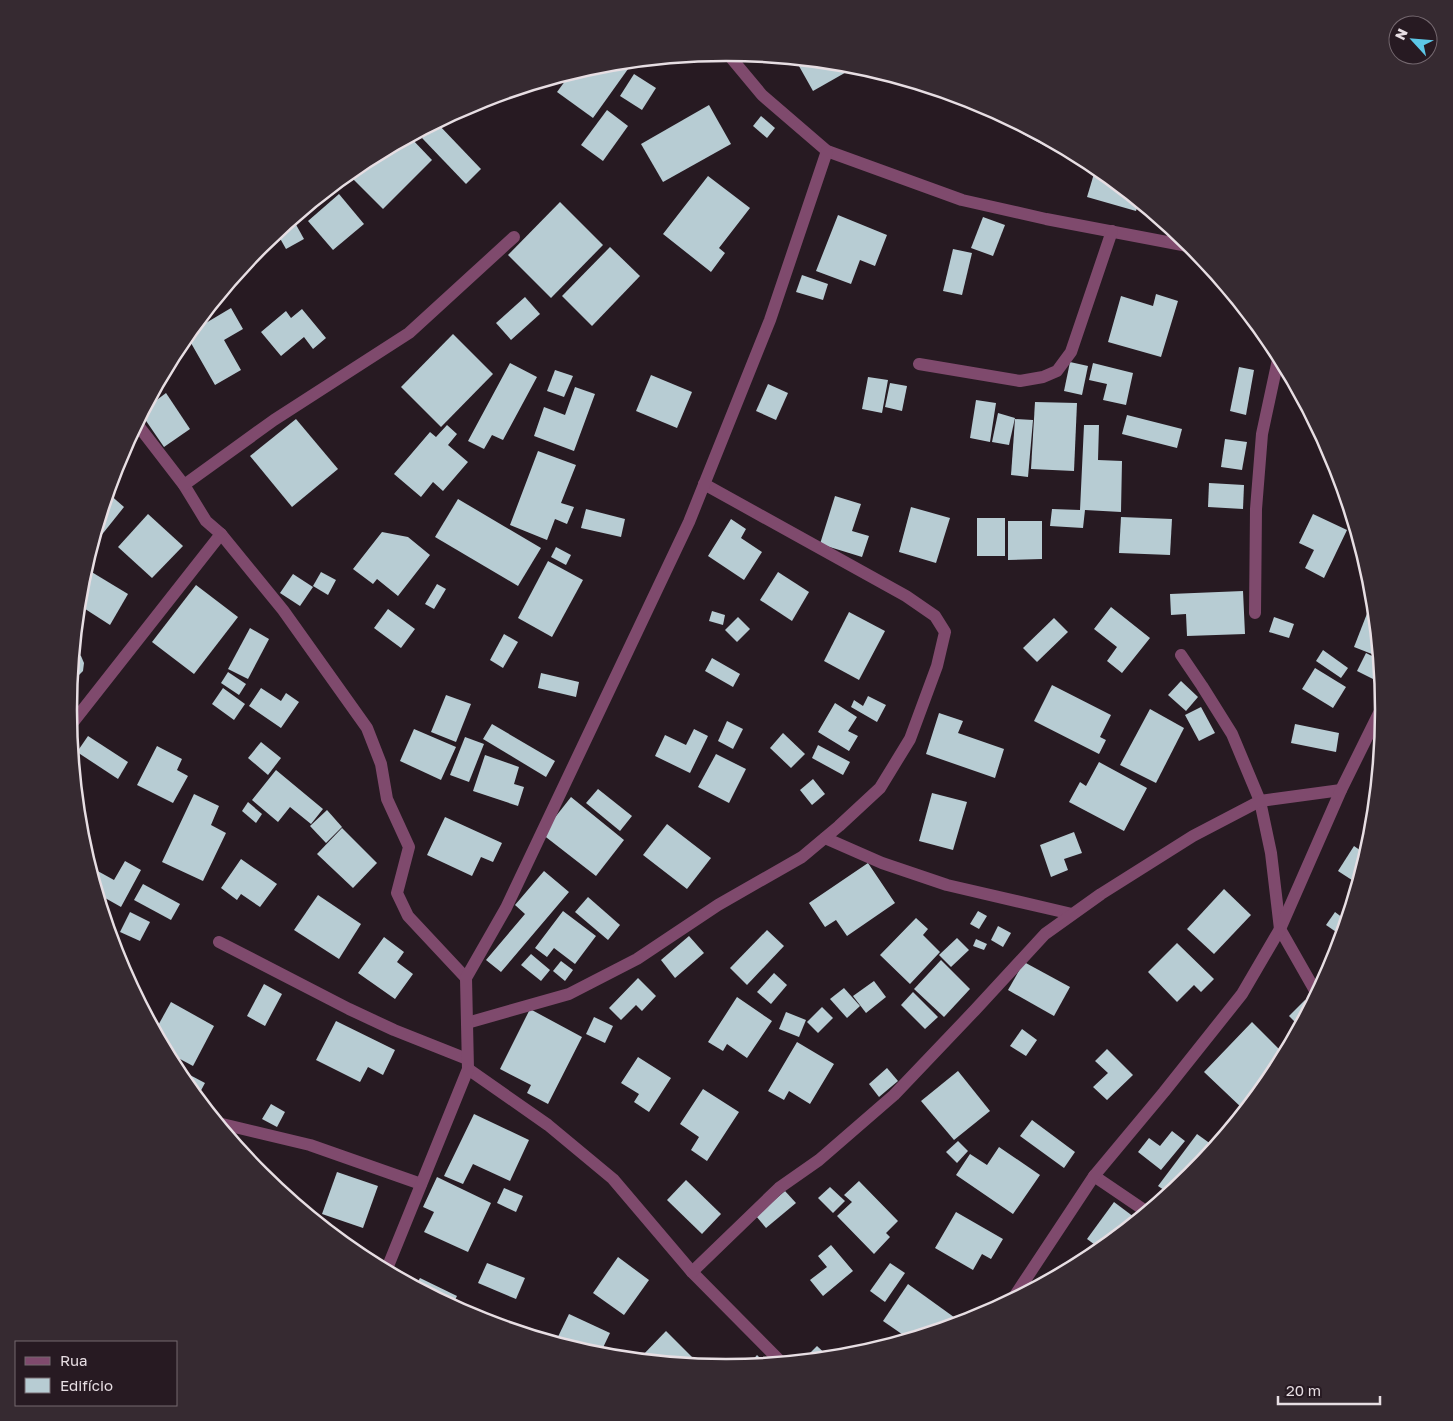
<svg xmlns="http://www.w3.org/2000/svg" width="1453" height="1421" viewBox="0 0 1453 1421" font-family="'Golos Text',sans-serif">
	<style>
		.building { fill: #b7ccd3 }
		.lines { fill: none; stroke-linecap: round; stroke-linejoin: round }
		.street { stroke: #7f4a6d; stroke-width: 12 }
		.rim { fill: none; stroke: #e7dee3; stroke-width: 2.5 }
	</style>
	<rect width="100%" height="100%" fill="#271a22"/>
	<g class="building">
		<polygon points="795,59 855,65 857,66 813,91"/>
		<polygon points="620,63 628,69 593,118 557,92 571,73 598,65"/>
		<polygon points="634,74 656,88 642,110 620,96"/>
		<polygon points="709,105 731,144 663,182 641,144"/>
		<polygon points="607,110 628,126 603,161 581,145"/>
		<polygon points="761,116 775,128 767,138 753,126"/>
		<polygon points="438,124 481,169 466,184 422,138"/>
		<polygon points="1026,128 1050,141 1047,147 1023,134"/>
		<polygon points="410,137 432,160 383,209 348,174 361,163"/>
		<polygon points="1096,167 1139,202 1136,211 1087,197"/>
		<polygon points="708,176 750,208 719,248 725,253 711,272 663,234"/>
		<polygon points="339,194 364,224 333,250 308,221"/>
		<polygon points="560,202 603,245 551,298 508,255"/>
		<polygon points="838,215 887,235 875,266 860,260 851,284 816,271"/>
		<polygon points="983,217 1005,225 993,256 971,248"/>
		<polygon points="294,221 304,239 286,249 277,233"/>
		<polygon points="610,247 640,276 592,326 562,296"/>
		<polygon points="953,249 972,253 962,295 943,291"/>
		<polygon points="802,275 828,284 823,300 796,292"/>
		<polygon points="1156,294 1178,301 1161,357 1108,342 1121,296 1153,306"/>
		<polygon points="525,297 540,314 511,340 496,323"/>
		<polygon points="231,308 243,329 224,340 241,370 215,385 187,336 189,333"/>
		<polygon points="302,309 326,338 313,349 304,337 281,356 261,332 286,311 291,318"/>
		<polygon points="453,334 493,374 441,427 401,387"/>
		<polygon points="1070,362 1088,366 1082,395 1064,391"/>
		<polygon points="510,363 537,377 503,440 492,435 484,449 468,441"/>
		<polygon points="1093,363 1133,373 1126,405 1103,400 1107,384 1089,380"/>
		<polygon points="1239,367 1254,370 1246,415 1230,411"/>
		<polygon points="555,370 573,376 564,397 547,391"/>
		<polygon points="651,375 692,392 677,428 636,411"/>
		<polygon points="868,377 888,380 882,413 862,409"/>
		<polygon points="890,383 907,386 902,411 885,407"/>
		<polygon points="768,384 788,393 776,420 756,411"/>
		<polygon points="575,387 595,394 574,451 534,436 544,407 565,415"/>
		<polygon points="166,393 190,429 164,447 142,415 146,408"/>
		<polygon points="976,400 996,403 990,442 970,438"/>
		<polygon points="1035,402 1077,403 1074,471 1031,469"/>
		<polygon points="998,413 1015,418 1009,445 992,442"/>
		<polygon points="1127,415 1182,429 1177,448 1122,434"/>
		<polygon points="296,419 338,469 292,507 250,456"/>
		<polygon points="1015,419 1033,420 1028,477 1011,475"/>
		<polygon points="447,425 457,434 448,445 468,462 443,491 433,482 421,497 394,474 430,432 436,437"/>
		<polygon points="1084,425 1099,425 1098,460 1122,461 1121,512 1085,510 1083,528 1050,526 1052,509 1080,510"/>
		<polygon points="1225,439 1247,442 1242,470 1221,467"/>
		<polygon points="538,451 576,465 561,503 574,507 567,524 555,519 547,540 510,525"/>
		<polygon points="1209,483 1244,485 1243,509 1208,507"/>
		<polygon points="108,493 124,507 100,537 96,533"/>
		<polygon points="835,496 861,504 852,531 869,536 862,557 820,544"/>
		<polygon points="458,499 541,548 518,586 435,537"/>
		<polygon points="911,507 950,518 936,563 899,552"/>
		<polygon points="586,509 625,519 621,537 581,528"/>
		<polygon points="148,514 183,546 152,578 118,547"/>
		<polygon points="1313,514 1347,530 1324,578 1305,568 1314,550 1299,543"/>
		<polygon points="1121,517 1172,519 1170,555 1119,553"/>
		<rect x="977" y="518" width="28" height="38"/>
		<polygon points="731,519 746,529 741,538 762,552 744,580 708,556"/>
		<polygon points="1008,521 1042,521 1042,559 1008,560"/>
		<polygon points="382,532 408,537 430,555 398,596 377,579 373,584 353,569"/>
		<polygon points="556,547 571,555 566,565 551,557"/>
		<polygon points="548,561 583,580 552,637 518,618"/>
		<polygon points="85,568 128,594 110,625 79,605 81,582"/>
		<polygon points="321,572 336,580 328,595 313,586"/>
		<polygon points="778,572 809,592 792,621 760,600"/>
		<polygon points="293,574 313,587 300,606 280,593"/>
		<polygon points="437,584 446,589 434,609 425,604"/>
		<polygon points="196,585 238,617 194,674 152,642"/>
		<polygon points="1243,591 1245,634 1187,636 1186,614 1171,615 1170,594"/>
		<polygon points="1111,607 1150,638 1122,673 1107,661 1117,647 1094,629"/>
		<polygon points="388,609 415,629 401,648 374,628"/>
		<polygon points="712,611 725,615 723,625 709,621"/>
		<polygon points="1368,611 1375,614 1379,651 1377,656 1354,647"/>
		<polygon points="849,612 885,631 859,680 824,661"/>
		<polygon points="738,617 750,629 737,642 725,630"/>
		<polygon points="1274,617 1294,624 1289,638 1269,632"/>
		<polygon points="1054,618 1068,632 1037,662 1023,648"/>
		<polygon points="250,628 269,639 248,679 228,669"/>
		<polygon points="504,634 518,642 503,668 490,660"/>
		<polygon points="1323,650 1348,668 1341,678 1316,661"/>
		<polygon points="74,651 81,656 84,663 83,671 78,676 72,679"/>
		<polygon points="1366,653 1380,660 1381,674 1377,681 1357,671"/>
		<polygon points="712,658 740,674 733,687 705,671"/>
		<polygon points="1315,668 1346,687 1333,708 1302,689"/>
		<polygon points="228,672 246,684 239,695 221,683"/>
		<polygon points="541,673 579,682 576,697 538,688"/>
		<polygon points="1181,681 1198,697 1186,711 1168,695"/>
		<polygon points="1052,685 1111,715 1100,737 1106,740 1099,754 1034,721"/>
		<polygon points="223,688 245,704 234,720 212,704"/>
		<polygon points="261,688 281,701 286,693 299,702 281,728 249,706"/>
		<polygon points="446,695 471,704 456,742 431,732"/>
		<polygon points="868,696 886,705 877,722 851,707 854,700 863,706"/>
		<polygon points="835,703 857,717 848,731 858,736 849,751 818,732"/>
		<polygon points="1201,707 1215,733 1199,741 1185,715"/>
		<polygon points="1150,709 1184,728 1156,783 1120,765"/>
		<polygon points="939,713 963,721 958,733 1004,749 995,778 926,754"/>
		<polygon points="727,721 743,729 733,749 718,741"/>
		<polygon points="492,724 555,761 546,777 483,739"/>
		<polygon points="1295,724 1339,733 1336,752 1291,743"/>
		<polygon points="414,729 456,747 441,780 400,761"/>
		<polygon points="694,729 708,736 690,773 655,756 665,735 686,745"/>
		<polygon points="783,733 805,754 791,768 770,748"/>
		<polygon points="88,736 128,762 118,779 77,752"/>
		<polygon points="465,737 484,744 469,782 450,775"/>
		<polygon points="261,742 281,758 268,775 248,758"/>
		<polygon points="818,745 850,762 843,775 812,758"/>
		<polygon points="157,746 182,759 177,770 188,776 173,803 137,785"/>
		<polygon points="716,754 746,769 729,803 698,787"/>
		<polygon points="485,755 519,767 514,784 524,787 518,806 473,791"/>
		<polygon points="1099,762 1147,788 1124,831 1069,802 1080,782 1086,786"/>
		<polygon points="276,770 323,809 311,824 290,807 278,822 252,800"/>
		<polygon points="813,779 825,794 812,805 800,790"/>
		<polygon points="598,789 632,816 620,831 586,803"/>
		<polygon points="932,793 967,802 953,850 919,841"/>
		<polygon points="194,794 219,806 211,825 226,833 203,881 162,862"/>
		<polygon points="571,797 624,840 596,876 542,834"/>
		<polygon points="248,802 262,814 256,823 242,811"/>
		<polygon points="327,810 342,827 326,843 310,826"/>
		<polygon points="445,817 502,843 493,862 481,857 472,876 427,855"/>
		<polygon points="667,824 711,858 687,889 643,855"/>
		<polygon points="342,828 377,863 353,888 317,854"/>
		<polygon points="1074,832 1082,853 1064,859 1068,870 1051,877 1040,845"/>
		<polygon points="1354,846 1367,855 1358,884 1338,871"/>
		<polygon points="241,859 277,884 260,907 241,894 237,900 221,888"/>
		<polygon points="125,861 141,870 121,907 98,894 92,874 94,869 114,880"/>
		<polygon points="868,863 895,903 847,936 836,920 825,927 809,903"/>
		<polygon points="544,871 569,892 501,972 486,960 525,914 515,905"/>
		<polygon points="143,884 180,904 171,920 134,900"/>
		<polygon points="1224,889 1251,915 1214,954 1187,929"/>
		<polygon points="318,895 361,924 339,959 294,930"/>
		<polygon points="588,897 620,925 608,940 575,912"/>
		<polygon points="563,911 596,936 575,964 554,948 547,957 535,948"/>
		<polygon points="978,911 987,916 979,929 970,924"/>
		<polygon points="130,912 150,922 140,941 120,932"/>
		<polygon points="1335,912 1347,921 1342,936 1326,925"/>
		<polygon points="916,918 928,929 923,935 940,952 910,984 880,955"/>
		<polygon points="998,926 1011,933 1003,947 991,940"/>
		<polygon points="767,930 784,946 747,985 730,968"/>
		<polygon points="689,936 704,953 675,978 661,960"/>
		<polygon points="384,937 404,952 397,962 413,974 395,999 358,973"/>
		<polygon points="957,938 969,950 951,967 939,955"/>
		<polygon points="976,939 987,944 984,950 973,946"/>
		<polygon points="1177,943 1214,979 1201,992 1194,985 1177,1002 1148,972"/>
		<polygon points="531,954 550,970 541,981 521,965"/>
		<polygon points="941,960 970,989 944,1017 914,989"/>
		<polygon points="561,961 573,970 565,981 553,971"/>
		<polygon points="1024,962 1070,987 1054,1016 1008,990"/>
		<polygon points="774,973 787,985 771,1004 757,992"/>
		<polygon points="638,978 656,996 642,1011 636,1005 621,1020 609,1008"/>
		<polygon points="874,981 886,997 866,1013 853,996"/>
		<polygon points="264,984 282,994 265,1026 247,1016"/>
		<polygon points="844,988 860,1006 847,1018 830,999"/>
		<polygon points="913,992 938,1017 925,1029 901,1005"/>
		<polygon points="737,997 772,1021 747,1058 727,1044 723,1051 708,1042"/>
		<polygon points="1305,1000 1311,1006 1300,1027 1289,1016"/>
		<polygon points="171,1002 214,1026 193,1066 167,1052 155,1031"/>
		<polygon points="822,1007 833,1018 818,1033 807,1022"/>
		<polygon points="530,1009 582,1037 548,1104 527,1093 531,1085 500,1069"/>
		<polygon points="786,1012 806,1020 799,1037 779,1029"/>
		<polygon points="594,1017 613,1026 605,1043 586,1034"/>
		<polygon points="336,1021 395,1050 383,1075 368,1067 360,1082 316,1060"/>
		<polygon points="1252,1022 1281,1051 1293,1040 1273,1076 1267,1084 1263,1080 1256,1087 1261,1091 1243,1109 1204,1072"/>
		<polygon points="1022,1029 1037,1040 1026,1056 1010,1046"/>
		<polygon points="797,1042 834,1064 810,1104 789,1091 784,1100 768,1091"/>
		<polygon points="1107,1049 1133,1075 1107,1100 1093,1087 1108,1073 1095,1061"/>
		<polygon points="638,1057 671,1078 649,1112 634,1102 639,1094 621,1083"/>
		<polygon points="887,1068 898,1081 879,1097 869,1084"/>
		<polygon points="958,1071 990,1111 954,1140 921,1101"/>
		<polygon points="188,1074 205,1083 197,1098 184,1081"/>
		<polygon points="703,1089 739,1112 707,1161 691,1150 699,1137 680,1124"/>
		<polygon points="271,1104 285,1112 277,1127 262,1119"/>
		<polygon points="474,1114 529,1140 510,1181 473,1164 463,1184 444,1176"/>
		<polygon points="1032,1120 1075,1152 1064,1168 1020,1136"/>
		<polygon points="1172,1131 1185,1141 1161,1170 1138,1152 1149,1138 1160,1146"/>
		<polygon points="1197,1134 1215,1147 1192,1176 1170,1194 1158,1186"/>
		<polygon points="958,1141 968,1151 957,1163 946,1152"/>
		<polygon points="999,1147 1040,1175 1013,1214 956,1175 970,1154 987,1165"/>
		<polygon points="337,1172 378,1186 363,1228 322,1214"/>
		<polygon points="437,1177 491,1203 468,1252 424,1232 434,1212 423,1207"/>
		<polygon points="686,1180 721,1214 702,1234 667,1200"/>
		<polygon points="859,1181 898,1221 886,1233 890,1237 874,1254 837,1216 852,1202 844,1195"/>
		<polygon points="830,1187 845,1201 833,1213 818,1198"/>
		<polygon points="504,1188 523,1196 516,1212 497,1203"/>
		<polygon points="785,1191 796,1203 766,1228 756,1216"/>
		<polygon points="1114,1202 1138,1220 1102,1250 1087,1239"/>
		<polygon points="956,1212 1003,1239 991,1259 982,1254 973,1270 935,1248"/>
		<polygon points="831,1245 853,1271 823,1296 810,1280 827,1267 818,1256"/>
		<polygon points="618,1257 649,1280 624,1315 593,1293"/>
		<polygon points="487,1263 525,1278 516,1299 478,1283"/>
		<polygon points="890,1263 905,1273 885,1302 870,1291"/>
		<polygon points="420,1278 457,1296 452,1306 415,1287"/>
		<polygon points="908,1284 958,1320 954,1326 909,1339 883,1321"/>
		<polygon points="569,1314 610,1333 599,1356 555,1343"/>
		<polygon points="666,1331 698,1363 696,1366 645,1360 641,1357"/>
		<polygon points="817,1346 830,1358 802,1361"/>
		<polygon points="757,1355 767,1365 747,1367"/>
	</g>
	<g class="lines">
		<g class="street">
			<polyline points="727,53 762,95 827,151 962,200 1046,219 1193,247"/>
			<polyline points="919,364 1020,381 1043,377 1057,371 1071,352 1112,231"/>
			<polyline points="137,424 184,485 206,521 221,534 283,610 367,728 381,764 387,799 409,847 397,893 408,916 466,978"/>
			<polyline points="184,485 274,420 409,333 514,237"/>
			<polyline points="1255,613 1256,509 1262,434 1279,355"/>
			<polyline points="1181,655 1202,686 1232,734 1260,801 1271,853 1280,929 1317,994"/>
			<polyline points="70,726 221,534"/>
			<polyline points="825,838 882,863 947,885 1072,914"/>
			<polyline points="219,942 349,1009 394,1030 467,1059"/>
			<polyline points="467,1023 569,994 637,959 718,905 802,857 839,826 880,788 910,739 937,666 945,632 935,616 906,596 704,484"/>
			<polyline points="468,1069 548,1125 613,1179 692,1272 782,1363"/>
			<polyline points="218,1123 310,1145 421,1184"/>
			<polyline points="1094,1176 1147,1212"/>
			<polyline points="386,1271 468,1069 466,978 506,908 689,522 770,320 827,151"/>
			<polyline points="692,1272 779,1188 819,1160 894,1095 975,1010 1045,934 1101,894 1193,836 1260,801 1341,790"/>
			<polyline points="1012,1300 1094,1176 1164,1092 1242,994 1280,929 1341,790 1384,703"/>
		</g>
	</g>
	<path d="M0 0H1453V1421H0ZM77 710a649 649 0 1 1 1298 0a649 649 0 1 1-1298 0Z" fill="#362a31" fill-rule="evenodd"/>
	<path class="rim" d="M77 710a649 649 0 1 1 1298 0a649 649 0 1 1-1298 0Z"/>
	<rect x="15" y="1341" width="162" height="65" fill="#271a22" stroke="#74686f"/>
	<rect x="25" y="1357" width="25" height="8" fill="#7f4a6d" stroke="#74686f"/>
	<text x="60" y="1366" font-size="15" fill="#e7dee3">Rua</text>
	<rect x="25" y="1378" width="25" height="15" fill="#b7ccd3" stroke="#74686f"/>
	<text x="60" y="1391" font-size="15" fill="#e7dee3">Edifício</text>
	<g transform="translate(1413 40) rotate(296)"><circle r="24" fill="#271a22" stroke="#74686f"/>
	<path d="M0-4L9 19L0 12L-9 19Z" fill="#5cc7e7"/>
	<text y="-8" font-size="14" font-weight="bold" text-anchor="middle" fill="#e7dee3">N</text>
	</g>
	<path d="M1278 1396v8h102v-8" fill="none" stroke="#e7dee3" stroke-width="2.5"/>
	<text x="1286" y="1396" font-size="15" fill="#e7dee3" stroke="#271a22" stroke-width="4" paint-order="stroke">20 m</text>
</svg>
